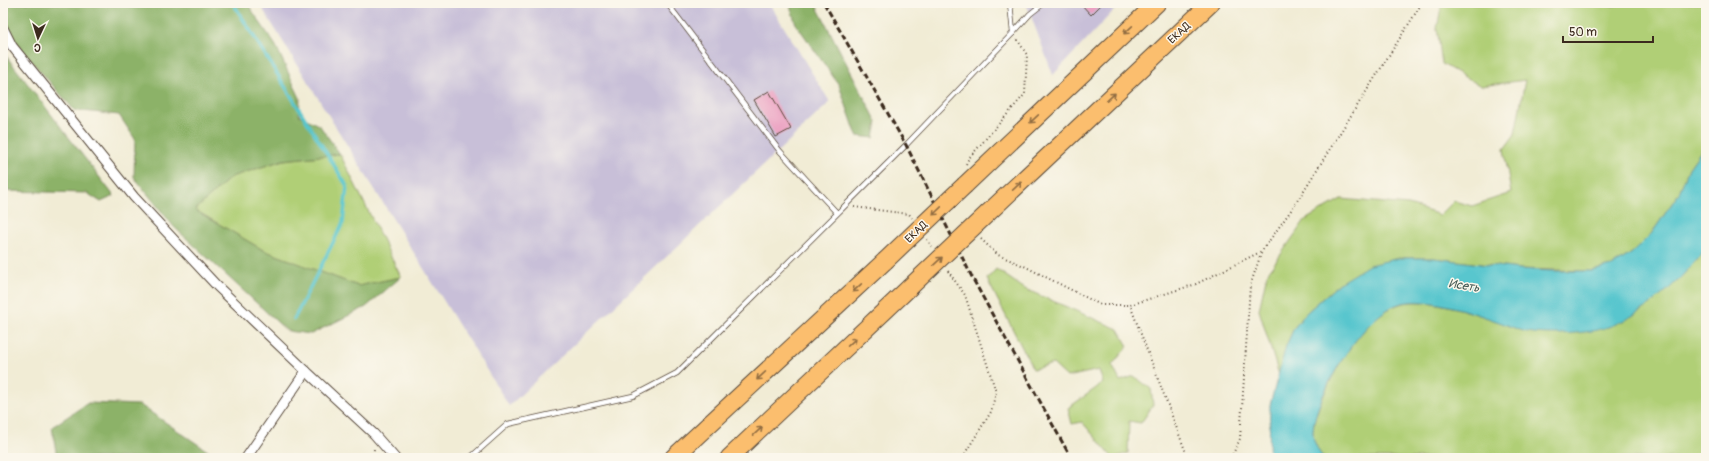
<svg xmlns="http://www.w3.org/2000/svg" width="1709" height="461" viewBox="0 0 1709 461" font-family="Pangolin,sans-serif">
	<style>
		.industrial { fill: #c8bfd8 }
		.green { fill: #b0cf76; stroke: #767c4a }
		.forest { fill: #8cb267; stroke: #646e42 }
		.water { fill: #59c6ce; stroke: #4a7876 }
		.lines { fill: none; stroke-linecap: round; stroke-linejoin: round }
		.stream { stroke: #59c6ce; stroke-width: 3.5 }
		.building { fill: #ea9cbf }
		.lane-casing { stroke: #564739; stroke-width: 6 }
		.street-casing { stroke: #564739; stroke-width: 11 }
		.highway-casing { stroke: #564739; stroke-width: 19 }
		.path { stroke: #564739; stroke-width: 2; stroke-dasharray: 1 3; stroke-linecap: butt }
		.lane { stroke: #fff; stroke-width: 4.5 }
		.street { stroke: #fff; stroke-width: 9 }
		.highway { stroke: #fbbe6e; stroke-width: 17 }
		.rail { stroke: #3b2a1e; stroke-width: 3; stroke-dasharray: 6 3; stroke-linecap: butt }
		.highway-bridge-casing { stroke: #564739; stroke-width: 19; stroke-linecap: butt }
		.highway-bridge { stroke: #fbbe6e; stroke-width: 17 }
		.oneway { stroke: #916d42 }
		.labels { text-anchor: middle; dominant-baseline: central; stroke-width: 3; stroke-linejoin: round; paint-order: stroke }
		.street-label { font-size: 11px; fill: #3b2a1e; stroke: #fbf7ec }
		.water-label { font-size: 12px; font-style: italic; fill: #445953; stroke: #fbf7ec }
	</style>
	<rect width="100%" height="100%" fill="#fbf7ec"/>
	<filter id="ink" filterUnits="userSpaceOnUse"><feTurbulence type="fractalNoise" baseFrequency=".025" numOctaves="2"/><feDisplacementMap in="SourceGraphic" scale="8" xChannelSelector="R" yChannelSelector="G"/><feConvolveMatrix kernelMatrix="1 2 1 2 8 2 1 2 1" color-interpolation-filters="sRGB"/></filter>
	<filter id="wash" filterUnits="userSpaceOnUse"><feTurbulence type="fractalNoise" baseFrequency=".012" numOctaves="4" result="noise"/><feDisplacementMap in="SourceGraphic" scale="16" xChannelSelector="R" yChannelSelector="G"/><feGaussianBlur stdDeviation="0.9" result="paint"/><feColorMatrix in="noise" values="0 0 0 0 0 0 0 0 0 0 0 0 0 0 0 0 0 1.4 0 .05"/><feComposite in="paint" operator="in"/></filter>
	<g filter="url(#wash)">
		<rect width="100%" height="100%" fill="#f1ecd5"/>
		<g class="industrial">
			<polygon points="259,3 769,3 830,102 509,406"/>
			<polygon points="1026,3 1121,3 1053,75"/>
		</g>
		<g class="green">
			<polygon points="1442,3 1605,3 1613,6 1627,3 1706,3 1706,144 1689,168 1679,193 1652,233 1632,253 1612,266 1592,271 1519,269 1434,258 1399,258 1341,282 1306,313 1294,328 1286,346 1279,375 1259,310 1267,274 1305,220 1341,199 1409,205 1440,215 1454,201 1472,206 1511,193 1504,149 1515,134 1525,80 1481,86 1442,64 1437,28"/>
			<polygon points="340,154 401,277 358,286 263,250 195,210 231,177 283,160"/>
			<path d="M 1706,248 L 1706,458 L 1323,458 C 1318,450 1313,443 1313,433 C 1311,415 1340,359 1352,344 C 1359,335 1368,325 1376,317 C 1382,312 1393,306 1400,304 C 1430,294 1498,321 1527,332 L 1695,262 Z"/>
			<polygon points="996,269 1025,289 1118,329 1128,346 1112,365 1120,381 1134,376 1151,389 1153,405 1141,423 1129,421 1128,453 1113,458 1082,422 1072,424 1068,408 1103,383 1099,370 1067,377 1053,364 1033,369 987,279"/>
		</g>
		<g class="forest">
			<polygon points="3,3 247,3 276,46 300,98 299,115 320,126 340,154 283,160 231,177 195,210 263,250 358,286 401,277 366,307 311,334 287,331 174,227 134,177 135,139 119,115 74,110 13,40 3,11"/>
			<polygon points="789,3 815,3 877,122 874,138 857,136 839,85 796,24"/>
			<polygon points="3,52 114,196 101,202 87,193 3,191"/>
			<polygon points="88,403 140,405 218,458 57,458 52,427"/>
		</g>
		<path class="water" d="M 1706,144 L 1706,248 C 1681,280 1650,311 1611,326 C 1595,332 1577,333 1560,334 C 1550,334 1537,334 1527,332 C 1518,330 1508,325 1499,322 C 1471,312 1430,297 1402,303 C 1364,312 1316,394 1313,430 C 1312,440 1318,450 1323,458 L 1269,458 L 1270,405 L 1286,346 L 1294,328 L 1306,313 L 1341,282 L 1369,265 L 1399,258 L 1434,258 L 1519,269 L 1553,271 L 1592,271 L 1612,266 L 1632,253 L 1652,233 L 1679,193 L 1689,168 Z"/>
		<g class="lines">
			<polyline class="stream" points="233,3 347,186 343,223 294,319"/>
		</g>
		<g id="blocks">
			<g class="building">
				<polygon points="1080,3 1103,3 1091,15"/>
				<polygon points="769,91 791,129 776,137 754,100"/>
			</g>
		</g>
	</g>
	<g filter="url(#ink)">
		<use href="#blocks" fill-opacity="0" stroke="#564739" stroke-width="1"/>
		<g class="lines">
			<defs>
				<g id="lane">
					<polyline points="667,3 779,150 837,213"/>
					<polyline points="1013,33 1030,14 1044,3"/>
					<polyline points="470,458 508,424 633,396 677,373 906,145 1013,33 1010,3"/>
				</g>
				<g id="street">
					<polyline points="3,28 12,46 134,197 217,286 306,371 374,434 395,458"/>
					<polyline points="246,458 306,371"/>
				</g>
				<g id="highway">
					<polyline points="965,185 1157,3"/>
					<polyline points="988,213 1211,3"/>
					<polyline points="673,458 885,261"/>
					<polyline points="729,458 909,288"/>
				</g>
			</defs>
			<use href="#lane" class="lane-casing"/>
			<use href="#street" class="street-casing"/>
			<use href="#highway" class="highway-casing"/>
			<g class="path">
				<polyline points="966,164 969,158 1025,94 1027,55 1017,39"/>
				<polyline points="854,207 909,214 912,218"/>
				<polyline points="927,239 932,247"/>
				<polyline points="981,239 998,255 1024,266 1101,305 1130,305"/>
				<polyline points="948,271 965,295 996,392 991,412 962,458"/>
				<polyline points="373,458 374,449"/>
				<polyline points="1188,458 1130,305 1196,284 1262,251 1294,206 1422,3"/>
				<polyline points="1231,458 1240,439 1250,286 1262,251"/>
			</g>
			<use href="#lane" class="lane"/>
			<use href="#street" class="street"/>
			<use href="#highway" class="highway"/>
			<polyline class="rail" points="824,3 906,145 974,281 1071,458"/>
			<defs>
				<g id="highway-bridge">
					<polyline points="885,261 965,185"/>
					<polyline points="909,288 988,213"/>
				</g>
			</defs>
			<use href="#highway-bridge" class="highway-bridge-casing"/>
			<use href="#highway-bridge" class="highway-bridge"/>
		</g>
		<defs><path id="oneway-shaft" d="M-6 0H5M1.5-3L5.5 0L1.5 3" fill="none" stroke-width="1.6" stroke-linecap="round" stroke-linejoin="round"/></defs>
		<g class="oneway">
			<use href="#oneway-shaft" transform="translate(1128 30) rotate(137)"/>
			<use href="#oneway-shaft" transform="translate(1111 97) rotate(-43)"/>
			<use href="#oneway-shaft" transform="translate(1034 119) rotate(137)"/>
			<use href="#oneway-shaft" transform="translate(1017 186) rotate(-43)"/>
			<use href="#oneway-shaft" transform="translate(937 211) rotate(136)"/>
			<use href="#oneway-shaft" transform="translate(938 261) rotate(-43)"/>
			<use href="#oneway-shaft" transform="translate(857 288) rotate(137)"/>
			<use href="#oneway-shaft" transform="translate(852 342) rotate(-43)"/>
			<use href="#oneway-shaft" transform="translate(761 376) rotate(137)"/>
			<use href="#oneway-shaft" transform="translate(758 431) rotate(-43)"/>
		</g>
	</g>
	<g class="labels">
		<g class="street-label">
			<text transform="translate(1179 33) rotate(-43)">ЕКАД</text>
			<text transform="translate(916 232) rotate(-44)">ЕКАД</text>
		</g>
		<g class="water-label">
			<text transform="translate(1464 286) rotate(9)">Исеть</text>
		</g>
	</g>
	<rect width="1709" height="461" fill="none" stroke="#fbf7ec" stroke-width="16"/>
	<g transform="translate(38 38) rotate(184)" stroke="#fbf7ec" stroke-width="3" paint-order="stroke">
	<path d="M0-3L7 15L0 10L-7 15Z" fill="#3b2a1e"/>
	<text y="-6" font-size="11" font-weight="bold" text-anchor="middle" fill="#3b2a1e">С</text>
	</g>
	<path d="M1563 36v6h90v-6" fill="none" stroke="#3b2a1e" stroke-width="2"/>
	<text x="1569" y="36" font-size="12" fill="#3b2a1e" stroke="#fbf7ec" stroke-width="3" paint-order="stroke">50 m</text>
</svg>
